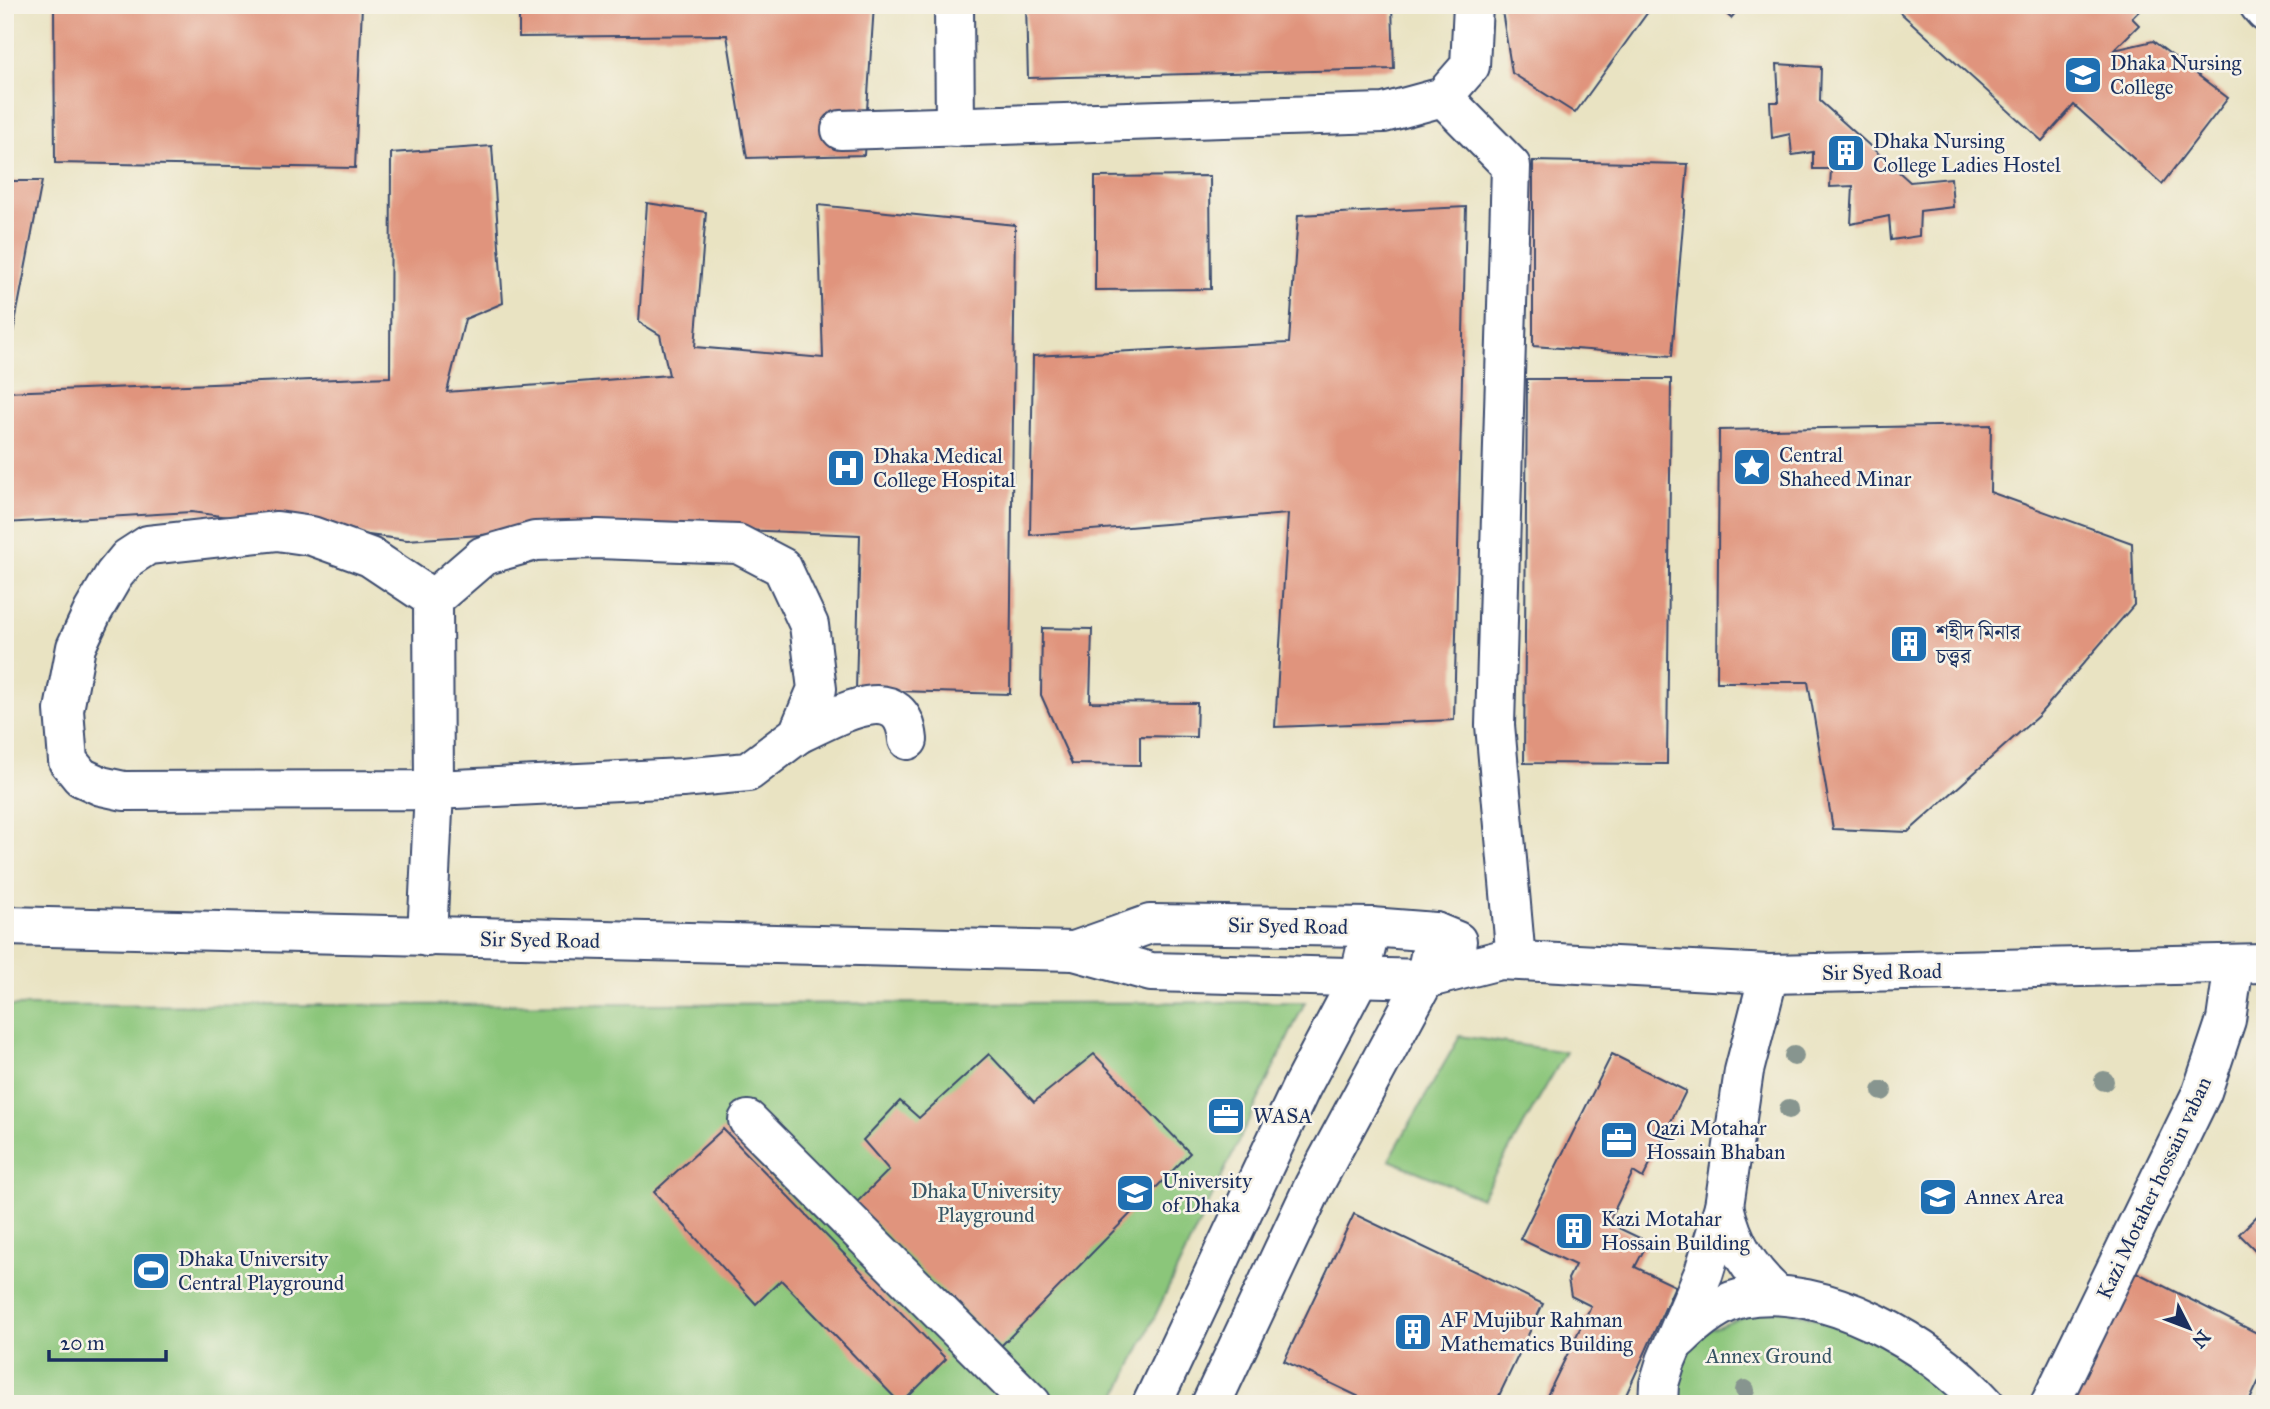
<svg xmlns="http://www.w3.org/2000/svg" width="2270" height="1409" viewBox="0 0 2270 1409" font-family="'IM FELL Great Primer','Noto Serif Bengali',serif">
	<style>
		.green { fill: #8bc67a; stroke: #537a6c; stroke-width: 2 }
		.building { fill: #e0947d }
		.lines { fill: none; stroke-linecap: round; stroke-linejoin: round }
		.minor-casing { stroke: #3a4a6d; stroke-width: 42 }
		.major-casing { stroke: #3a4a6d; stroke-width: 42 }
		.minor { stroke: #fff; stroke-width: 38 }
		.major { stroke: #fff; stroke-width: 38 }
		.tree { fill: #87958f }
		.labels { text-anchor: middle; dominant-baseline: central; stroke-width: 5; stroke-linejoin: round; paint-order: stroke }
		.poi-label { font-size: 21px; fill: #1b2f5e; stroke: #f7f3e8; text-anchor: start }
		.street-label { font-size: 21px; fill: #1b2f5e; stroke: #f7f3e8 }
		.park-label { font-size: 21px; fill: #375565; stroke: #f7f3e8 }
	</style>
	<rect width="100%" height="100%" fill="#f7f3e8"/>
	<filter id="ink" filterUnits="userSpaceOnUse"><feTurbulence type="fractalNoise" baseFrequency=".0143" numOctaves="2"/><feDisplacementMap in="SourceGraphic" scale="14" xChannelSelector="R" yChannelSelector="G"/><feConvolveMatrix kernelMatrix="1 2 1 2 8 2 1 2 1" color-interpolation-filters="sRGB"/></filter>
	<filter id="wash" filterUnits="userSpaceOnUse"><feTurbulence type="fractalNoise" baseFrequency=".00686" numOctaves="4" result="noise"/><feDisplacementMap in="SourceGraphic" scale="28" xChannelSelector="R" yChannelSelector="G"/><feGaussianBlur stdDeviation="1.57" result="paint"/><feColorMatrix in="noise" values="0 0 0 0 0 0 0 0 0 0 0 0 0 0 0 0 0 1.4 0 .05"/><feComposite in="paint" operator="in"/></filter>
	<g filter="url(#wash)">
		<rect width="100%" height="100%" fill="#e9e3c2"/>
		<g class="green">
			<polygon points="1305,1002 1113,1404 5,1404 5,1006"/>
			<polygon points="1460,1036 1566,1052 1481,1198 1389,1160"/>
			<polygon points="1773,1306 1876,1336 1970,1404 1670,1404 1680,1356 1701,1333"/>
		</g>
		<g id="blocks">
			<g class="building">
				<polygon points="54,5 362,5 355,168 55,163"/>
				<polygon points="519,5 874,5 864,155 747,158 727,35 519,37"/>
				<polygon points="1026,5 1392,5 1394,69 1028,78"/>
				<polygon points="1501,5 1653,5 1575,113 1512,73"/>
				<polygon points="1716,5 1742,5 1731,18"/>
				<polygon points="1892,5 2135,5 2140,10 2132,18 2139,25 2114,50 2153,41 2228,98 2162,184 2074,105 2042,141"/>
				<rect x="5" y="64" width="7" height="76"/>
				<polygon points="1777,64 1821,67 1820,101 1910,182 1951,178 1953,207 1920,211 1919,236 1891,240 1889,216 1851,224 1853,186 1830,187 1831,169 1813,169 1813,152 1792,155 1790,134 1772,138 1770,102 1779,102"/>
				<polygon points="492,146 503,303 465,319 447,392 669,375 660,335 639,322 647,203 706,212 695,347 823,358 818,205 1015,225 1010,694 856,690 860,535 630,525 407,540 191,512 5,523 5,392 390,377 391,153"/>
				<polygon points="1533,161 1688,164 1672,356 1533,346"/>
				<polygon points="1210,176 1211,289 1095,290 1095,177"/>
				<polygon points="5,181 42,181 7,364 5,364"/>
				<polygon points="1466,207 1454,720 1275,727 1288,514 1030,535 1033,356 1289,343 1298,215"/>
				<polygon points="1527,379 1671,379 1667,764 1524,763"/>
				<polygon points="1991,425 1990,492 2132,543 2134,605 2038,716 1908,832 1833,829 1808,682 1717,682 1719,430"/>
				<polygon points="1042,628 1092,629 1090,702 1197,703 1196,737 1140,736 1140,765 1072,764 1041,695"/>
				<polygon points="989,1054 1034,1102 1094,1054 1190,1153 1000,1347 855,1204 889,1170 863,1140 900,1101 919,1118"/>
				<polygon points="1612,1054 1686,1091 1643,1178 1633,1172 1608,1223 1648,1242 1635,1267 1675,1286 1622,1404 1543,1404 1591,1306 1571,1296 1568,1279 1575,1265 1520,1239"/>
				<polygon points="723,1129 946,1359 901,1404 781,1280 756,1304 654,1192"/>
				<polygon points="2265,1208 2265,1260 2239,1234"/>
				<polygon points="1354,1214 1543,1304 1495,1404 1374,1404 1284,1361"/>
				<polygon points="2124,1266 2265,1337 2265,1368 2248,1404 2058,1404"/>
			</g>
		</g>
	</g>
	<g filter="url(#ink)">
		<use href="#blocks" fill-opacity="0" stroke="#3a4a6d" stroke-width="2"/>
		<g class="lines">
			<defs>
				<g id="minor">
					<polyline points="954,5 955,127"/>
					<polyline points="1443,97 1511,166 1495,725 1516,960"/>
					<polyline points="841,130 1384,113 1443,97 1470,66 1473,5"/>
					<path d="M 798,734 C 832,719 902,674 908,740"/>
					<polyline points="427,937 434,790 433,599 483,556 535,541 598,539 738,544 782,567 809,625 817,689 798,734 748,772 682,778 434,790 124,791 101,786 81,777 68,761 64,710 76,647 93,611 114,575 128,558 148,545 277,531 312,536 370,557 433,599"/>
					<polyline points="748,1120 1032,1404"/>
					<path d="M 1724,1206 C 1733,1244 1748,1268 1777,1295"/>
					<path d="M 1679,1339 C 1696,1322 1717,1304 1742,1298 C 1823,1281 1932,1345 1985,1404"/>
					<polyline points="1658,1404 1659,1384 1666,1361 1704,1272 1724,1206 1744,1071 1769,974"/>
					<polyline points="2050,1404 2202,1092 2226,1020 2234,964"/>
				</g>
				<g id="major">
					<polyline points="2259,5 2265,12"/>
					<polyline points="5,926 1074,951 1151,972 1425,979 1500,960 1769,974 2265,963"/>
					<polyline points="1074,951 1150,924 1371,927 1435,932 1457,941"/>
					<polyline points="1152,1404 1301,1088 1359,978 1371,927"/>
					<polyline points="1211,1404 1314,1185 1425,979 1435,932"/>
				</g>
			</defs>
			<use href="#minor" class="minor-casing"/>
			<use href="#major" class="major-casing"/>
			<use href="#minor" class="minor"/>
			<use href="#major" class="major"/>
		</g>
		<g class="tree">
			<circle cx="1794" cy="1056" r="10"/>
			<circle cx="2104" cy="1081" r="10"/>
			<circle cx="1882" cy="1091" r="10"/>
			<circle cx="1789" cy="1109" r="10"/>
			<circle cx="1745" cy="1390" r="10"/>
		</g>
	</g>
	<defs>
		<symbol id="university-square" viewBox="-11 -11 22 22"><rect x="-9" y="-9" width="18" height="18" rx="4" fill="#1f6fb2" stroke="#f7f3e8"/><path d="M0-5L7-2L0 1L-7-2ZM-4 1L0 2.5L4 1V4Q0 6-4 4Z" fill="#fff"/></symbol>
		<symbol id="building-square" viewBox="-11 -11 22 22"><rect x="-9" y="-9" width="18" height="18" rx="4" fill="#1f6fb2" stroke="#f7f3e8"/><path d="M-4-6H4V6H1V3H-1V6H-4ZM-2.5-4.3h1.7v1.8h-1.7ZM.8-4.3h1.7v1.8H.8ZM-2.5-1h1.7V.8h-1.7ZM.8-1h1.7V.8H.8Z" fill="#fff"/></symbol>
		<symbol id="sight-square" viewBox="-11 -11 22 22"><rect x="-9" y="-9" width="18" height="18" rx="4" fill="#1f6fb2" stroke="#f7f3e8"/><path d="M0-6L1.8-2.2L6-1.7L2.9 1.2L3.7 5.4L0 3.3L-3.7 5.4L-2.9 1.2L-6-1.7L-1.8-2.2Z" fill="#fff"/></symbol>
		<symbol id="hospital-square" viewBox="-11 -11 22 22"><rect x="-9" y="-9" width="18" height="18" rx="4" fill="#1f6fb2" stroke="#f7f3e8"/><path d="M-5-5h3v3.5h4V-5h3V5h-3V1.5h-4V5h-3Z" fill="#fff"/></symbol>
		<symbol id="office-square" viewBox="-11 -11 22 22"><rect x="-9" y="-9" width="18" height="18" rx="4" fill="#1f6fb2" stroke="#f7f3e8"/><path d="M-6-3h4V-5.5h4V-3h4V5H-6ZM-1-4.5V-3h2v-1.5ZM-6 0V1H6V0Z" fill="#fff"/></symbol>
		<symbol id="stadium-square" viewBox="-11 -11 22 22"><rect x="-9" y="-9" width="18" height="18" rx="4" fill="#1f6fb2" stroke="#f7f3e8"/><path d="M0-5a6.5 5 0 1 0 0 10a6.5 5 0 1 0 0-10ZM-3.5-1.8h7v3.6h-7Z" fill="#fff"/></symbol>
	</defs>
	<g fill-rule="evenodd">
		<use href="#university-square" x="2061" y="53" width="44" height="44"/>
		<use href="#building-square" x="1824" y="131" width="44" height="44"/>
		<use href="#sight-square" x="1730" y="445" width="44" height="44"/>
		<use href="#hospital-square" x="824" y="446" width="44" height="44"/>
		<use href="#building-square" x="1887" y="622" width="44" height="44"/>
		<use href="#office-square" x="1204" y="1094" width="44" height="44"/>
		<use href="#office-square" x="1597" y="1118" width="44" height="44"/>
		<use href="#university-square" x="1113" y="1171" width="44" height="44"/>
		<use href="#university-square" x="1916" y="1175" width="44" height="44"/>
		<use href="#building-square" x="1552" y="1209" width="44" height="44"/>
		<use href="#stadium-square" x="129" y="1249" width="44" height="44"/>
		<use href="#building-square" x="1391" y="1310" width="44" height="44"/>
	</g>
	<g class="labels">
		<g class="poi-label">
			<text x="2110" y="63">Dhaka Nursing<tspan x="2110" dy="24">College</tspan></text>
			<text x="1873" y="141">Dhaka Nursing<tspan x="1873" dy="24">College Ladies Hostel</tspan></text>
			<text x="1779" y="455">Central<tspan x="1779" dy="24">Shaheed Minar</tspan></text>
			<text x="873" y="456">Dhaka Medical<tspan x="873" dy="24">College Hospital</tspan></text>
			<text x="1936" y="632">শহীদ মিনার<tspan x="1936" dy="24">চত্ত্বর</tspan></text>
			<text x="1253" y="1116">WASA</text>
			<text x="1646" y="1128">Qazi Motahar<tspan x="1646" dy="24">Hossain Bhaban</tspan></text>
			<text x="1162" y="1181">University<tspan x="1162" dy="24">of Dhaka</tspan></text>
			<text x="1965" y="1197">Annex Area</text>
			<text x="1601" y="1219">Kazi Motahar<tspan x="1601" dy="24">Hossain Building</tspan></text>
			<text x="178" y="1259">Dhaka University<tspan x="178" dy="24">Central Playground</tspan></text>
			<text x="1440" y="1320">AF Mujibur Rahman<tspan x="1440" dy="24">Mathematics Building</tspan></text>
		</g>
		<g class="street-label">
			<text transform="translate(1288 926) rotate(1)">Sir Syed Road</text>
			<text transform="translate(540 940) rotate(1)">Sir Syed Road</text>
			<text transform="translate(1882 972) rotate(-1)">Sir Syed Road</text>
			<text transform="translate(2154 1188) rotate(-65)">Kazi Motaher hossain vaban</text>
		</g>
		<g class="park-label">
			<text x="986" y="1191">Dhaka University<tspan x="986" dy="24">Playground</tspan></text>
			<text x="1769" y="1356">Annex Ground</text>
		</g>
	</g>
	<rect width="2270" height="1409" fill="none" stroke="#f7f3e8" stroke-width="28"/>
	<g transform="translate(2189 1328) rotate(132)" stroke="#f7f3e8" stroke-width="5" paint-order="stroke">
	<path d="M0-5L12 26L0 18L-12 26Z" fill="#1b2f5e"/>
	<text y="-10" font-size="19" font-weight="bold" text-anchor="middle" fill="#1b2f5e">N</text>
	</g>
	<path d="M49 1350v10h117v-10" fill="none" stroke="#1b2f5e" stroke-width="3.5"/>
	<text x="60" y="1350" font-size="21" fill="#1b2f5e" stroke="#f7f3e8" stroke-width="5" paint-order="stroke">20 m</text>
</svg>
